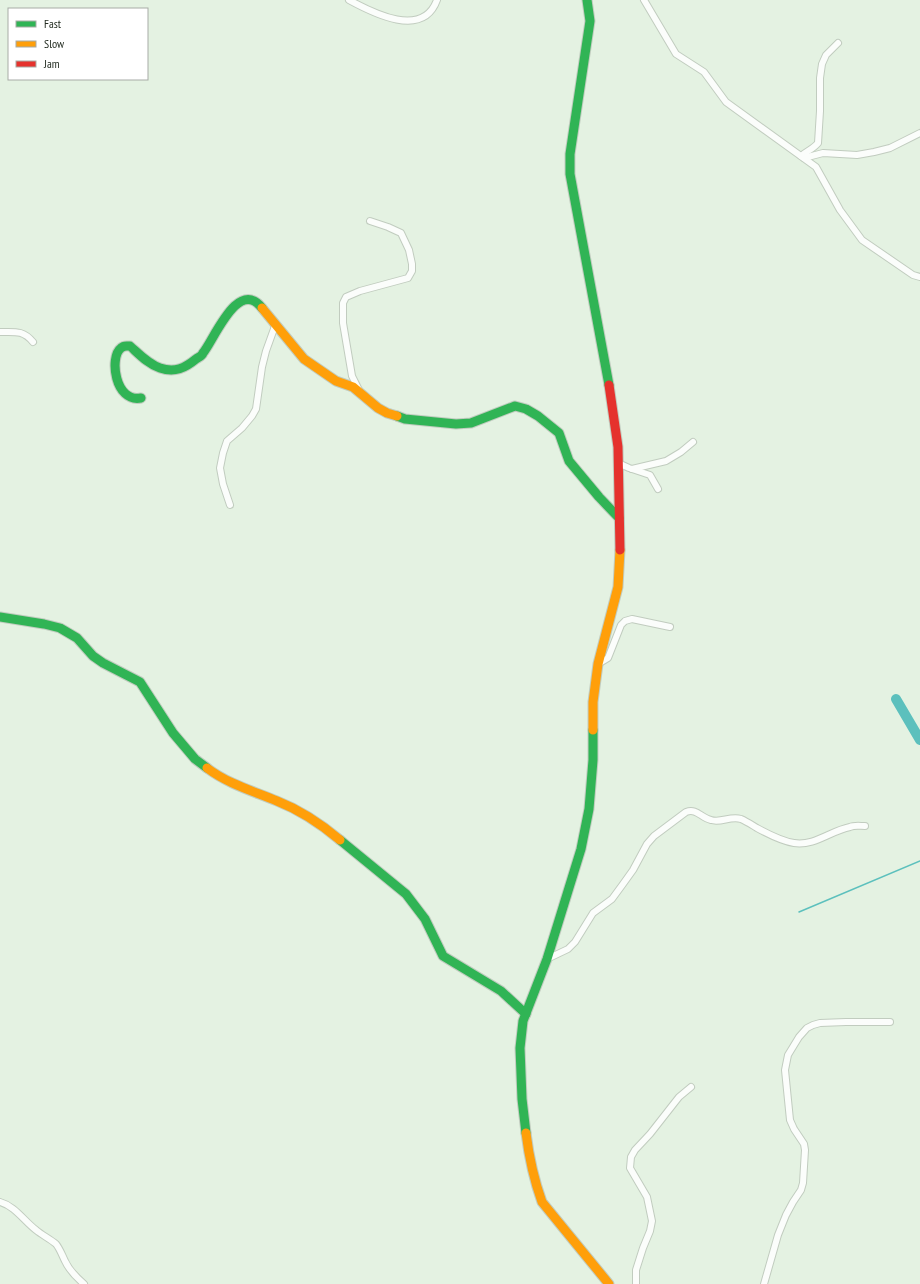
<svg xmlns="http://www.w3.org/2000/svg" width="920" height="1284" viewBox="0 0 920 1284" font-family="'PT Sans Narrow',sans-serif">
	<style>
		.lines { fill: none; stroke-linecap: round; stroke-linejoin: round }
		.stream { stroke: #5cc0bd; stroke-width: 1.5 }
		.river { stroke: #5cc0bd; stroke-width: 10 }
		.street-casing { stroke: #c1ccbf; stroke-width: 8 }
		.fast-casing { stroke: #c1ccbf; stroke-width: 11 }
		.slow-casing { stroke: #c1ccbf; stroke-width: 11 }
		.jam-casing { stroke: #c1ccbf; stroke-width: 11 }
		.street { stroke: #fbfdfb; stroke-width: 6 }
		.fast { stroke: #30b455; stroke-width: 9 }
		.slow { stroke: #ff9f0a; stroke-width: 9 }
		.jam { stroke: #e5322d; stroke-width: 9 }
	</style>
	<rect width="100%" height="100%" fill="#e4f2e2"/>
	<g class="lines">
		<polyline class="stream" points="799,912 920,861"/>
		<polyline class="river" points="896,699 920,740"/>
		<defs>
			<g id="street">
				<path d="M 349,0 C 373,13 423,39 437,0"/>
				<polyline points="644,0 676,54 704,72 726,102 816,167 840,210 862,240 913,275 920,277"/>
				<path d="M 801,156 C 807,151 813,149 818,143 L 820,111 L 820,78 L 822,64 L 826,55 L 838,43"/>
				<polyline points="804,158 823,153 857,155 874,152 890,148 920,133"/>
				<path d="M 0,332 C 15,332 23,330 33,342"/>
				<polyline points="359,390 352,376 343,323 343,303 346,297 360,291 408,278 412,271 412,264 409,250 401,233 388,227 370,221"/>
				<polyline points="618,463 629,468 650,475 658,489"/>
				<polyline points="632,469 666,461 681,452 693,442"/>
				<polyline points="230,505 223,484 220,468 223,453 227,441 242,428 252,416 256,409 262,367 266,351 275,326"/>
				<polyline points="598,664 608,658 621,625 625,621 632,619 670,627"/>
				<path d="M 547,959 L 568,949 L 575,942 L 593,913 L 612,899 L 623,884 L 633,870 L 647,844 L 654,836 L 686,812 C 697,808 701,818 711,820 C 721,823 730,816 741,819 C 746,821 752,825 757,828 C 768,834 781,841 794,843 C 815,846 830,831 850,827 C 854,825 860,826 865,826"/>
				<path d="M 0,1202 C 15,1206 24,1221 36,1230 C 42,1235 50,1239 56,1244 C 60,1249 62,1255 65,1261 C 69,1270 76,1277 84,1284"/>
				<polyline points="636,1284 636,1270 643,1248 650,1231 652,1221 647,1197 630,1168 631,1157 635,1150 650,1134 679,1097 691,1087"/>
				<polyline points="764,1284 778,1235 786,1215 793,1202 801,1190 803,1183 805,1150 804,1144 794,1129 790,1120 785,1070 788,1055 799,1037 807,1028 813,1025 820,1023 846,1022 890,1022"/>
			</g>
			<g id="fast">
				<polyline points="587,0 590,21 570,154 570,174 609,385"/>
				<path d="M 141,398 C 115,403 109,357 121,348 C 124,345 126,346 130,346 C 139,354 148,364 160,368 C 175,373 185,368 196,359 C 199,357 202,356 203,353 C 214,340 238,277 262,308"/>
				<polyline points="397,416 405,419 456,424 471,423 515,406 526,409 538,416 559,433 569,461 599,497 619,518"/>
				<polyline points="0,617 44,624 60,628 77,638 93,656 103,663 140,682 173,733 195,759 207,768"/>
				<polyline points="340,840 406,894 425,919 443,956 501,991 526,1014"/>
				<polyline points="526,1133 522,1099 520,1048 523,1021 547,959 581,849 589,809 593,760 593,730"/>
			</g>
			<g id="slow">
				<polyline points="262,308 304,359 336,381 353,387 378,408 387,413 397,416"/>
				<polyline points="593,730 593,702 598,664 618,587 620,550"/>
				<path d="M 207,768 C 228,784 253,791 277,801 C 300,810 321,824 340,840"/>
				<path d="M 526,1133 C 529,1157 534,1180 542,1202 L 609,1284"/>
			</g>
			<polyline id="jam" points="609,385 618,447 620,550"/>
		</defs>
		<use href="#street" class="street-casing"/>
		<use href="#fast" class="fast-casing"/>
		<use href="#slow" class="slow-casing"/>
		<use href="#jam" class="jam-casing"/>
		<use href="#street" class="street"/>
		<use href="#fast" class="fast"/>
		<use href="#slow" class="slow"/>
		<use href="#jam" class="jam"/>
	</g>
	<rect x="8" y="8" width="140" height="72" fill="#ffffff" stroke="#a7aba6"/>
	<rect x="16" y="21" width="20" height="6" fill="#30b455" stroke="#a7aba6"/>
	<text x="44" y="28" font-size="12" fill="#232c21">Fast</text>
	<rect x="16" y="41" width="20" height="6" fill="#ff9f0a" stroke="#a7aba6"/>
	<text x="44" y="48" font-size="12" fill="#232c21">Slow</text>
	<rect x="16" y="61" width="20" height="6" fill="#e5322d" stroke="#a7aba6"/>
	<text x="44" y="68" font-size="12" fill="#232c21">Jam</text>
</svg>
